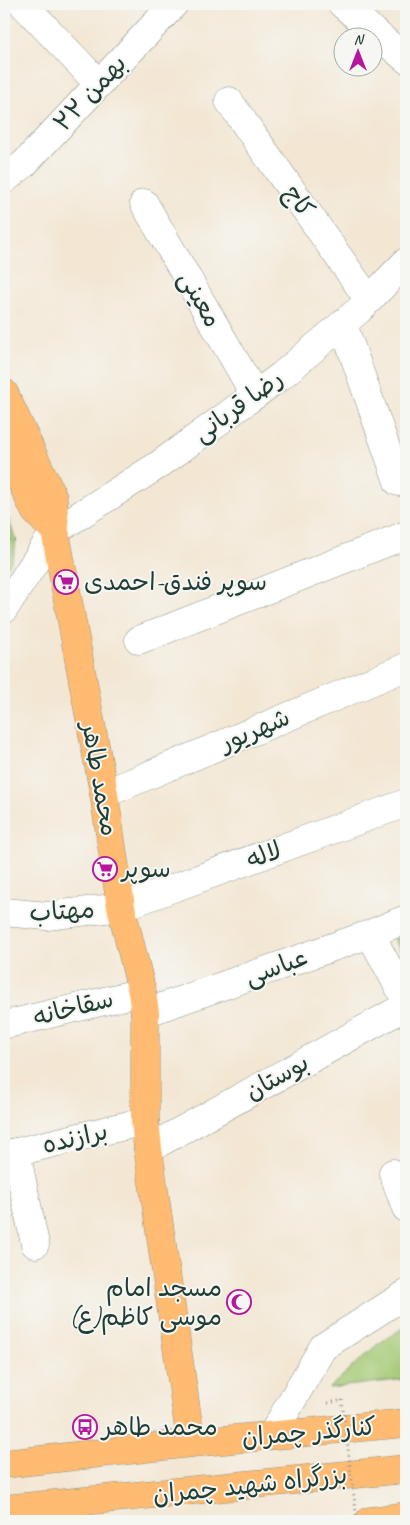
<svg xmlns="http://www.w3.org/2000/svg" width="410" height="1525" viewBox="0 0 410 1525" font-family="Caveat,'Playpen Sans Arabic',sans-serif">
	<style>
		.green { fill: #a4c973; stroke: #628354 }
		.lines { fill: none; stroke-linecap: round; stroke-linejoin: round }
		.minor-casing { stroke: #899284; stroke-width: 29 }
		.major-casing { stroke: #899284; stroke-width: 29 }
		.highway-casing { stroke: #899284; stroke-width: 29 }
		.path { stroke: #899284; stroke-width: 3; stroke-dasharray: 1 4; stroke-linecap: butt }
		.minor { stroke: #fff; stroke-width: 28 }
		.major { stroke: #ffbb71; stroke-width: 28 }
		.highway { stroke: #ffbb71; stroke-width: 28 }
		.path-bridge { stroke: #899284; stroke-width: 3; stroke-dasharray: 1 4; stroke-linecap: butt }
		.labels { text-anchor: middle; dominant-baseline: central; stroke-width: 4; stroke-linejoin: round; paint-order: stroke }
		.street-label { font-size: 25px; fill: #1f3d34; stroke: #f6f6f2 }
		.poi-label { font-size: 25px; fill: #1f3d34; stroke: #f6f6f2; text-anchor: start }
	</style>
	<rect width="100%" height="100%" fill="#f6f6f2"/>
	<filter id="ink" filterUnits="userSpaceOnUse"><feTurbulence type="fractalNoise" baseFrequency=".02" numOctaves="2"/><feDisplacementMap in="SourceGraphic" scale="10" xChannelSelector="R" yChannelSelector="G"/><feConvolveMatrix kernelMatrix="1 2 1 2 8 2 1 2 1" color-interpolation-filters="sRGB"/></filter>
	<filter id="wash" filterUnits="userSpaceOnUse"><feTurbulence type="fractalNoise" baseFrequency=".0096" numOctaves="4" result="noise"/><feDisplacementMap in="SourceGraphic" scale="20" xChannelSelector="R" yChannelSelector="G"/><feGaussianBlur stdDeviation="1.12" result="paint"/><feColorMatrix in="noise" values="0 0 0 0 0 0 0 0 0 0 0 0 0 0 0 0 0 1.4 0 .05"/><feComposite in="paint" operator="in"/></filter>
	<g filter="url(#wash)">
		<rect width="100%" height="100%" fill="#f3e7d4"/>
		<g class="green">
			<path d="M 4,508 C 15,538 23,545 4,573 Z"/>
			<polygon points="406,934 406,960 394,939"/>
			<polygon points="406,1326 406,1379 329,1388 378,1344"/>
		</g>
	</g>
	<g filter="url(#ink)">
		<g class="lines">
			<defs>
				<g id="minor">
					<polyline points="23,4 99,84"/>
					<polyline points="342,4 406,59"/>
					<polyline points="229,101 369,300"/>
					<polyline points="4,180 24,164 174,4"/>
					<polyline points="144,203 255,395"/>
					<polyline points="343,324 398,482 406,478"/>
					<polyline points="4,609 55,531 160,464 281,376 359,310 406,262"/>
					<polyline points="139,640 406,535"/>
					<polyline points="104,794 406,667"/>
					<polyline points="4,912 47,916 121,907 406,803"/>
					<polyline points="370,934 406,1000"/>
					<polyline points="145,1013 370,934 406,919"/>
					<polyline points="4,1025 142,992"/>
					<polyline points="148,1149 406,1006"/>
					<polyline points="16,1152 35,1244"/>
					<polyline points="4,1155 145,1121"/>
					<polyline points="393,1173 406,1208"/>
					<polyline points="272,1435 323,1347 406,1294"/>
				</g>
				<g id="major">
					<polyline points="4,393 53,498 55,531 104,794 121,907 142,992 145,1013 145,1121 148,1149 191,1443"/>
					<polyline points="4,444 35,511 55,531"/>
					<polyline points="4,1464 191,1443 406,1423"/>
				</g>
				<g id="highway">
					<polyline points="4,1509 406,1469"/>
					<polyline points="369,1521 406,1516"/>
				</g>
			</defs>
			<use href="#minor" class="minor-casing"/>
			<use href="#major" class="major-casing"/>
			<use href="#highway" class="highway-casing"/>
			<g class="path">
				<polyline points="4,539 18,541"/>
				<polyline points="328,1403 342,1400"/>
			</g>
			<use href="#minor" class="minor"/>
			<use href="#major" class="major"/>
			<use href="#highway" class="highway"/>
			<polyline class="path-bridge" points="342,1400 357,1521"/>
		</g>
	</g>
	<defs>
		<symbol id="supermarket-ring" viewBox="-11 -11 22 22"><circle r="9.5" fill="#f6f6f2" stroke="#b5179e" stroke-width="1.5"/><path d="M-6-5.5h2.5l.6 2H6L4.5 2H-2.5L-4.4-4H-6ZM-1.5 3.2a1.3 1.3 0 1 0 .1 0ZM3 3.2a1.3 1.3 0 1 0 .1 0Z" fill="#b5179e"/></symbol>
		<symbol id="mosque-ring" viewBox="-11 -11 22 22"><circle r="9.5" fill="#f6f6f2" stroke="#b5179e" stroke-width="1.5"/><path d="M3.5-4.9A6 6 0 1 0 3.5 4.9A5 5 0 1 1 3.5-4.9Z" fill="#b5179e"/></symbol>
		<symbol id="bus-ring" viewBox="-11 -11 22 22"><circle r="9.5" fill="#f6f6f2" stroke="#b5179e" stroke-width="1.5"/><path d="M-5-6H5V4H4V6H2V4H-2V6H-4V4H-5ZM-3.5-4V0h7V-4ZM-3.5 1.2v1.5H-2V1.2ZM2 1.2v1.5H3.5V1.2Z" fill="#b5179e"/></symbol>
	</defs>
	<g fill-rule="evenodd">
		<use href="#supermarket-ring" x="52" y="568" width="28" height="28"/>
		<use href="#supermarket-ring" x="91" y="855" width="28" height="28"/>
		<use href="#mosque-ring" x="225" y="1288" width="28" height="28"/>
		<use href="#bus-ring" x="71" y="1413" width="28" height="28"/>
	</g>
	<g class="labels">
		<g class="street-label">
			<text transform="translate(90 93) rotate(-47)">۲۲ بهمن</text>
			<text transform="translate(299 201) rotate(55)">کاج</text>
			<text transform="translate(200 299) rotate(60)">معینی</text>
			<text transform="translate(238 406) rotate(-36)">رضا قربانی</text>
			<text transform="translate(255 730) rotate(-23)">شهریور</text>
			<text transform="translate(100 779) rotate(80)">محمد طاهر</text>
			<text transform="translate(264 855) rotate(-20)">لاله</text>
			<text transform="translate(62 911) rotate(-3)">مهتاب</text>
			<text transform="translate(276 967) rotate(-20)">عباسی</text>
			<text transform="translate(73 1008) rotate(-14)">سقاخانه</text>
			<text transform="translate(277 1077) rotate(-29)">بوستان</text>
			<text transform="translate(75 1138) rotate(-13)">برازنده</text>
			<text transform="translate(309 1432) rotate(-5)">کنارگذر چمران</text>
			<text transform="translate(250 1485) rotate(-6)">بزرگراه شهید چمران</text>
		</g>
		<g class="poi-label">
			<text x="84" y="582">سوپر فندق-احمدی</text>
			<text x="122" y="869">سوپر</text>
			<text x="222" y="1288" text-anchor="end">مسجد امام<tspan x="222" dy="29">موسی کاظم(ع)</tspan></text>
			<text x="102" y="1427">محمد طاهر</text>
		</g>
	</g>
	<rect width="410" height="1525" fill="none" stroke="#f6f6f2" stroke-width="20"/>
	<g transform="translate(358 52)"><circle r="24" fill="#f6f6f2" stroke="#a0aca6"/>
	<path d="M0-4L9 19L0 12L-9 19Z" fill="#b5179e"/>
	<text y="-8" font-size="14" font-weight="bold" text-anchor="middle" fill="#1f3d34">N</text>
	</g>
</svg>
